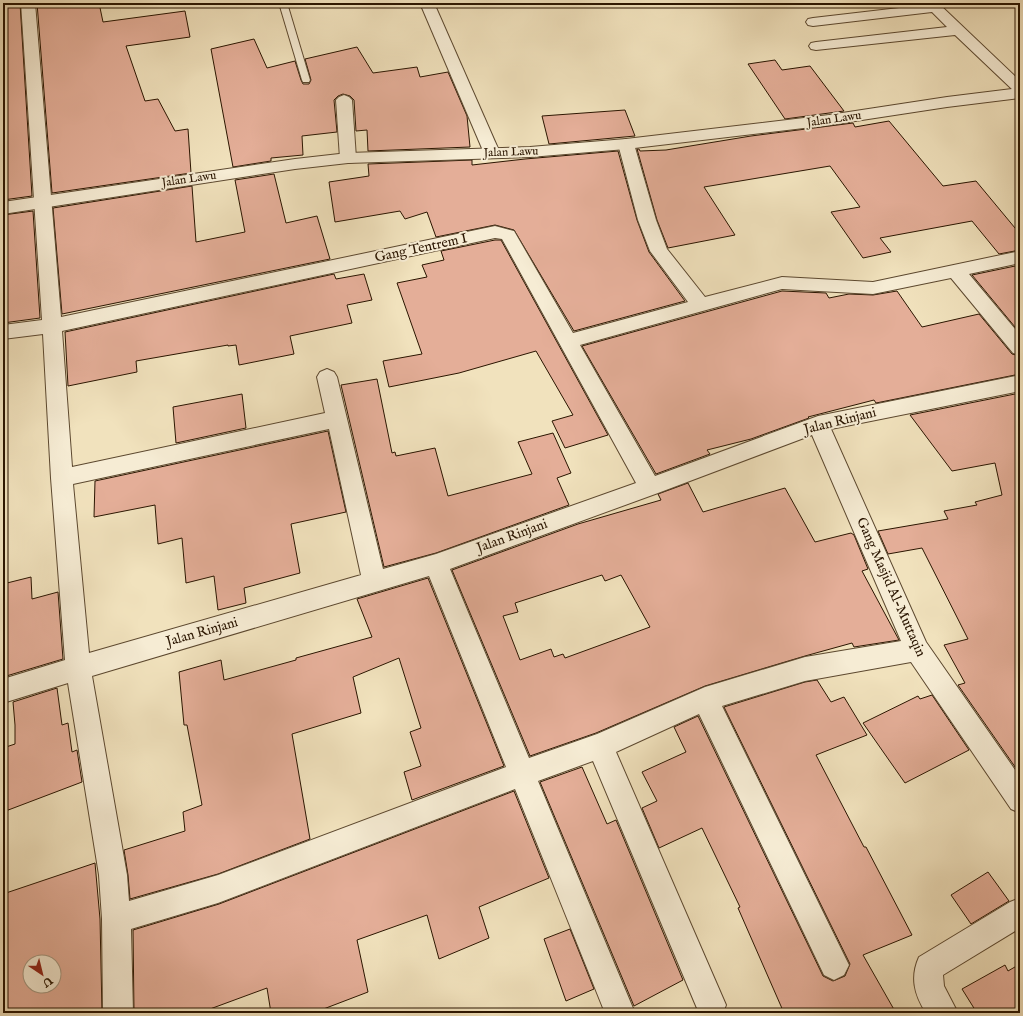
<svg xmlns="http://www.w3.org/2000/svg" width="1023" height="1016" viewBox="0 0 1023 1016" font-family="'IM FELL English',serif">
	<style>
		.building { fill: #e4ae98; stroke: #2a1500; fill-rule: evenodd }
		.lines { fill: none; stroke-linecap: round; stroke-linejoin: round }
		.service-casing { stroke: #5c482f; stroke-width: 2 }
		.minor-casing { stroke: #5c482f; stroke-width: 2 }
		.tertiary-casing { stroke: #5c482f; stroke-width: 2 }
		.service { fill: #f6ecd4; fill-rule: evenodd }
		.minor { fill: #f6ecd4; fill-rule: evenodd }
		.tertiary { fill: #f6ecd4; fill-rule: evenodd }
		.labels { text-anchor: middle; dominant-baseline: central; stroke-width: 4; stroke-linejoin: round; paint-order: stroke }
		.far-street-label { font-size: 12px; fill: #2a1500; stroke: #f6ecd4 }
		.street-label { font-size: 14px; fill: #2a1500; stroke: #f6ecd4 }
	</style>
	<rect width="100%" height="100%" fill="#f1e2bd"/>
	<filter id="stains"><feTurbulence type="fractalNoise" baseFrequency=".005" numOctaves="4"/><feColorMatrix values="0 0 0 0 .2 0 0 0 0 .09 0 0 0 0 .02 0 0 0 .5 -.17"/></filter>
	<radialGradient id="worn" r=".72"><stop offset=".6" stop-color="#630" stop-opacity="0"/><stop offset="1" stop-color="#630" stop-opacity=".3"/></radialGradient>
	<g class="building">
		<polygon points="3,3 20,3 32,196 3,200"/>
		<polygon points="37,3 99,3 103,22 185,11 190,37 126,46 145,101 158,99 175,131 188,129 191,173 52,193"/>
		<polygon points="254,39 267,68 295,61 301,80 303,84 309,84 311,80 305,59 357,47 373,73 417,67 420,77 448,72 467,116 470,147 368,151 367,130 356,131 354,100 350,96 343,94 338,96 334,100 337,132 302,136 303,155 271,158 271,161 233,167 211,49"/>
		<polygon points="775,60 782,70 810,66 844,111 785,119 748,64"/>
		<polygon points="625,110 635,136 549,144 542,116"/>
		<polygon points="889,121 943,186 976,181 1020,234 1020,250 999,254 972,221 880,238 891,252 863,258 831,212 860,207 830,166 704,187 735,235 668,248 657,220 637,149 639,149 640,151 666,150 751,136 853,123 855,127"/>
		<polygon points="618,151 637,220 649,252 685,301 574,331 514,230 495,225 436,237 427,212 405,219 400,211 335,222 329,182 369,176 368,164 472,160 472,165 525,159"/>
		<polygon points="274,174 286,223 317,216 330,259 62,314 53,208 192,186 196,242 245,232 235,180"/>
		<polygon points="33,211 40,318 3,323 3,215"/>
		<polygon points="495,240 501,240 608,435 565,448 552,421 573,415 536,351 459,373 389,387 383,361 422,354 397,283 427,277 422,265 444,260 441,251"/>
		<polygon points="1020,265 1020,333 972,275"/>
		<polygon points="334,274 336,279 364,274 372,300 347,305 352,323 290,336 294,354 239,365 236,345 228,346 228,345 136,361 137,372 68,386 65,332"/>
		<polygon points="782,291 826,293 829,298 849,294 873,295 897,291 922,327 979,314 1012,354 1020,356 1020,374 876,403 874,400 808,417 809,418 751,439 707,450 710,454 656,474 582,346"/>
		<polygon points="377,379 392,453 395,452 396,456 435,448 448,496 532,474 518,442 553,433 571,473 557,478 569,505 436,553 384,567 341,385"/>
		<polygon points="1020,393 1020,774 958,685 965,683 944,645 968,639 922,548 888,554 878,531 948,519 944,511 977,505 975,502 1002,495 995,463 952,471 910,415"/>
		<polygon points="242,394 246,428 176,443 173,407"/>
		<polygon points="328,431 346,512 291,524 300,573 244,588 246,603 218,610 214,576 186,583 182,538 158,544 155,505 94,517 95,481"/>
		<path d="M 688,483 L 703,512 L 785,488 L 815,542 L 851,533 L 854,535 L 868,569 L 862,571 L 899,640 L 854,647 L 852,643 L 805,656 L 705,686 L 596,733 L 530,756 L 452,570 L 578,524 L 661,500 L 658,494 ZM 602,575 L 605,581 L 621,575 L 650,627 L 565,658 L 563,654 L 554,657 L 551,649 L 520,660 L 503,616 L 518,612 L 515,603 Z"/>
		<polygon points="31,577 32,599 58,592 63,659 3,677 3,584"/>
		<polygon points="428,578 504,766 412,800 404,772 421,766 410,732 421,728 399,658 353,677 361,713 292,734 310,839 218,874 130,899 128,875 124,850 185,831 183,812 202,805 187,725 184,725 179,672 221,660 224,680 296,660 296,658 372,637 357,599"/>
		<polygon points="817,680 831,702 844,697 867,735 816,755 864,847 866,847 912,935 863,955 896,1013 784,1013 738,908 740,907 702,828 659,848 642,808 657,801 642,772 686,752 674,727 698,716 823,976 833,981 845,976 850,964 724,707 805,682"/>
		<polygon points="57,688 62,725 68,723 72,752 77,750 82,782 3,812 3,748 15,744 15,725 13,702"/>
		<polygon points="932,695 969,750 905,783 863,723 918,696 920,699"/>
		<polygon points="582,767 607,824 616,820 683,980 634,1006 540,782"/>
		<polygon points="514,791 549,878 479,907 489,938 439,959 427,915 357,940 368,992 313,1013 271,1013 267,988 210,1009 211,1013 134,1013 133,930 219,904"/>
		<path d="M 95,863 L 100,919 L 102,1013 L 3,1013 L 3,894 ZM 30,962 L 54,962 L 54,986 L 30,986 Z"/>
		<polygon points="988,872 1009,901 971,924 951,895"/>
		<polygon points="570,929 594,989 566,1001 544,939"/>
		<polygon points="1020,964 1020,1013 977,1013 962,989 1005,965 1008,971"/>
	</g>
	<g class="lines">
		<defs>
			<polygon id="service" points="279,3 287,3 310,80 309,82 303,82 302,80"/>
			<g id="minor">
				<path d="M 21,3 L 35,3 L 61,317 L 495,226 L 514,231 L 573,333 L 688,302 L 650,251 L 638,220 L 618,144 L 620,141 L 626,139 L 632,141 L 634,144 L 656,220 L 667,249 L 705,297 L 782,277 L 873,282 L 1020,251 L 1020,263 L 969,274 L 1020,335 L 1020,355 L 1013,353 L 951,278 L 873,294 L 782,289 L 580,345 L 655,476 L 818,416 L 1020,375 L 1020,391 L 831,429 L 926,642 L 1020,777 L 1020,813 L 1011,809 L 911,662 L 805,681 L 722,706 L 844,955 L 849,965 L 844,975 L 834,980 L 824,975 L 699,714 L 616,752 L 726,1005 L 723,1013 L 699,1013 L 593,761 L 538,781 L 635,1013 L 605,1013 L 515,789 L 218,903 L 131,929 L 133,1013 L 103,1013 L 102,919 L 99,875 L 68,683 L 3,703 L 3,679 L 65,660 L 51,478 L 43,334 L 3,339 L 3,325 L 42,320 ZM 495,238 L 502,239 L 636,483 L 436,554 L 383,569 L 337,377 L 334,372 L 327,369 L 320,372 L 317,377 L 325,413 L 72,467 L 62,331 ZM 329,429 L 361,575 L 89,653 L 73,484 ZM 812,435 L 901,641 L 805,657 L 705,687 L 597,734 L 529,758 L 450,569 L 658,493 ZM 429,576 L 506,767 L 218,875 L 129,901 L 127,875 L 92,676 Z"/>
				<polygon points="420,3 434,3 500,153 498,157 492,158 486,157 484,153"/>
				<polygon points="923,3 938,3 1020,81 1020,94 1015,92 955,35 816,50 811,49 809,46 811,43 816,42 947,27 932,12 813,26 808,25 806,22 808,19 813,18 925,5"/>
				<polygon points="344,95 349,97 352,100 356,158 354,162 348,163 342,162 340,158 336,100 339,97"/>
				<path d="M 1020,898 L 1020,928 L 943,975 L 944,986 L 958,1013 L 926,1013 C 914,994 910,977 919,957 L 1010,902 Z"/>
			</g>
			<polygon id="tertiary" points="1020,88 1020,98 947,107 829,125 626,149 530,157 348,163 295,169 3,214 3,202 295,159 348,153 530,147 626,139 829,115 947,97"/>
		</defs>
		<use href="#service" class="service-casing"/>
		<use href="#minor" class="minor-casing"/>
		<use href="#tertiary" class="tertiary-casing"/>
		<use href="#service" class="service"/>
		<use href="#minor" class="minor"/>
		<use href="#tertiary" class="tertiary"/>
	</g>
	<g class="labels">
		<g class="far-street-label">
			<text transform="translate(834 119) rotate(-8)">Jalan Lawu</text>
			<text transform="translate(511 152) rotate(-2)">Jalan Lawu</text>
			<text transform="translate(189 179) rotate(-8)">Jalan Lawu</text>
		</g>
		<g class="street-label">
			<text transform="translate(421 248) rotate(-12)">Gang Tentrem I</text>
			<text transform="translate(840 421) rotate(-14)">Jalan Rinjani</text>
			<text transform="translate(512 536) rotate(-20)">Jalan Rinjani</text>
			<text transform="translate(891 587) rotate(66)">Gang Masjid Al-Muttaqin</text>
			<text transform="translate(202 632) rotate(-16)">Jalan Rinjani</text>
		</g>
	</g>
	<rect width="1023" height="1016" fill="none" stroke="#f1e2bd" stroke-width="16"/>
	<rect x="4" y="4" width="1015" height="1008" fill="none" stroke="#2a1500" stroke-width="2"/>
	<rect x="8" y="8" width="1007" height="1000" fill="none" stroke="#2a1500"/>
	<g transform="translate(42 974) rotate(145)"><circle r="19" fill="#f6ecd4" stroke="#a4967f"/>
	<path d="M0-3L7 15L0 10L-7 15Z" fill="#8f2418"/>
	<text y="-6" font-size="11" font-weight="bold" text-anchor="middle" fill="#2a1500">U</text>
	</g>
	<rect width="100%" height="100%" filter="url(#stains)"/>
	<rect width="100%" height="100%" fill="url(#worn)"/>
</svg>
